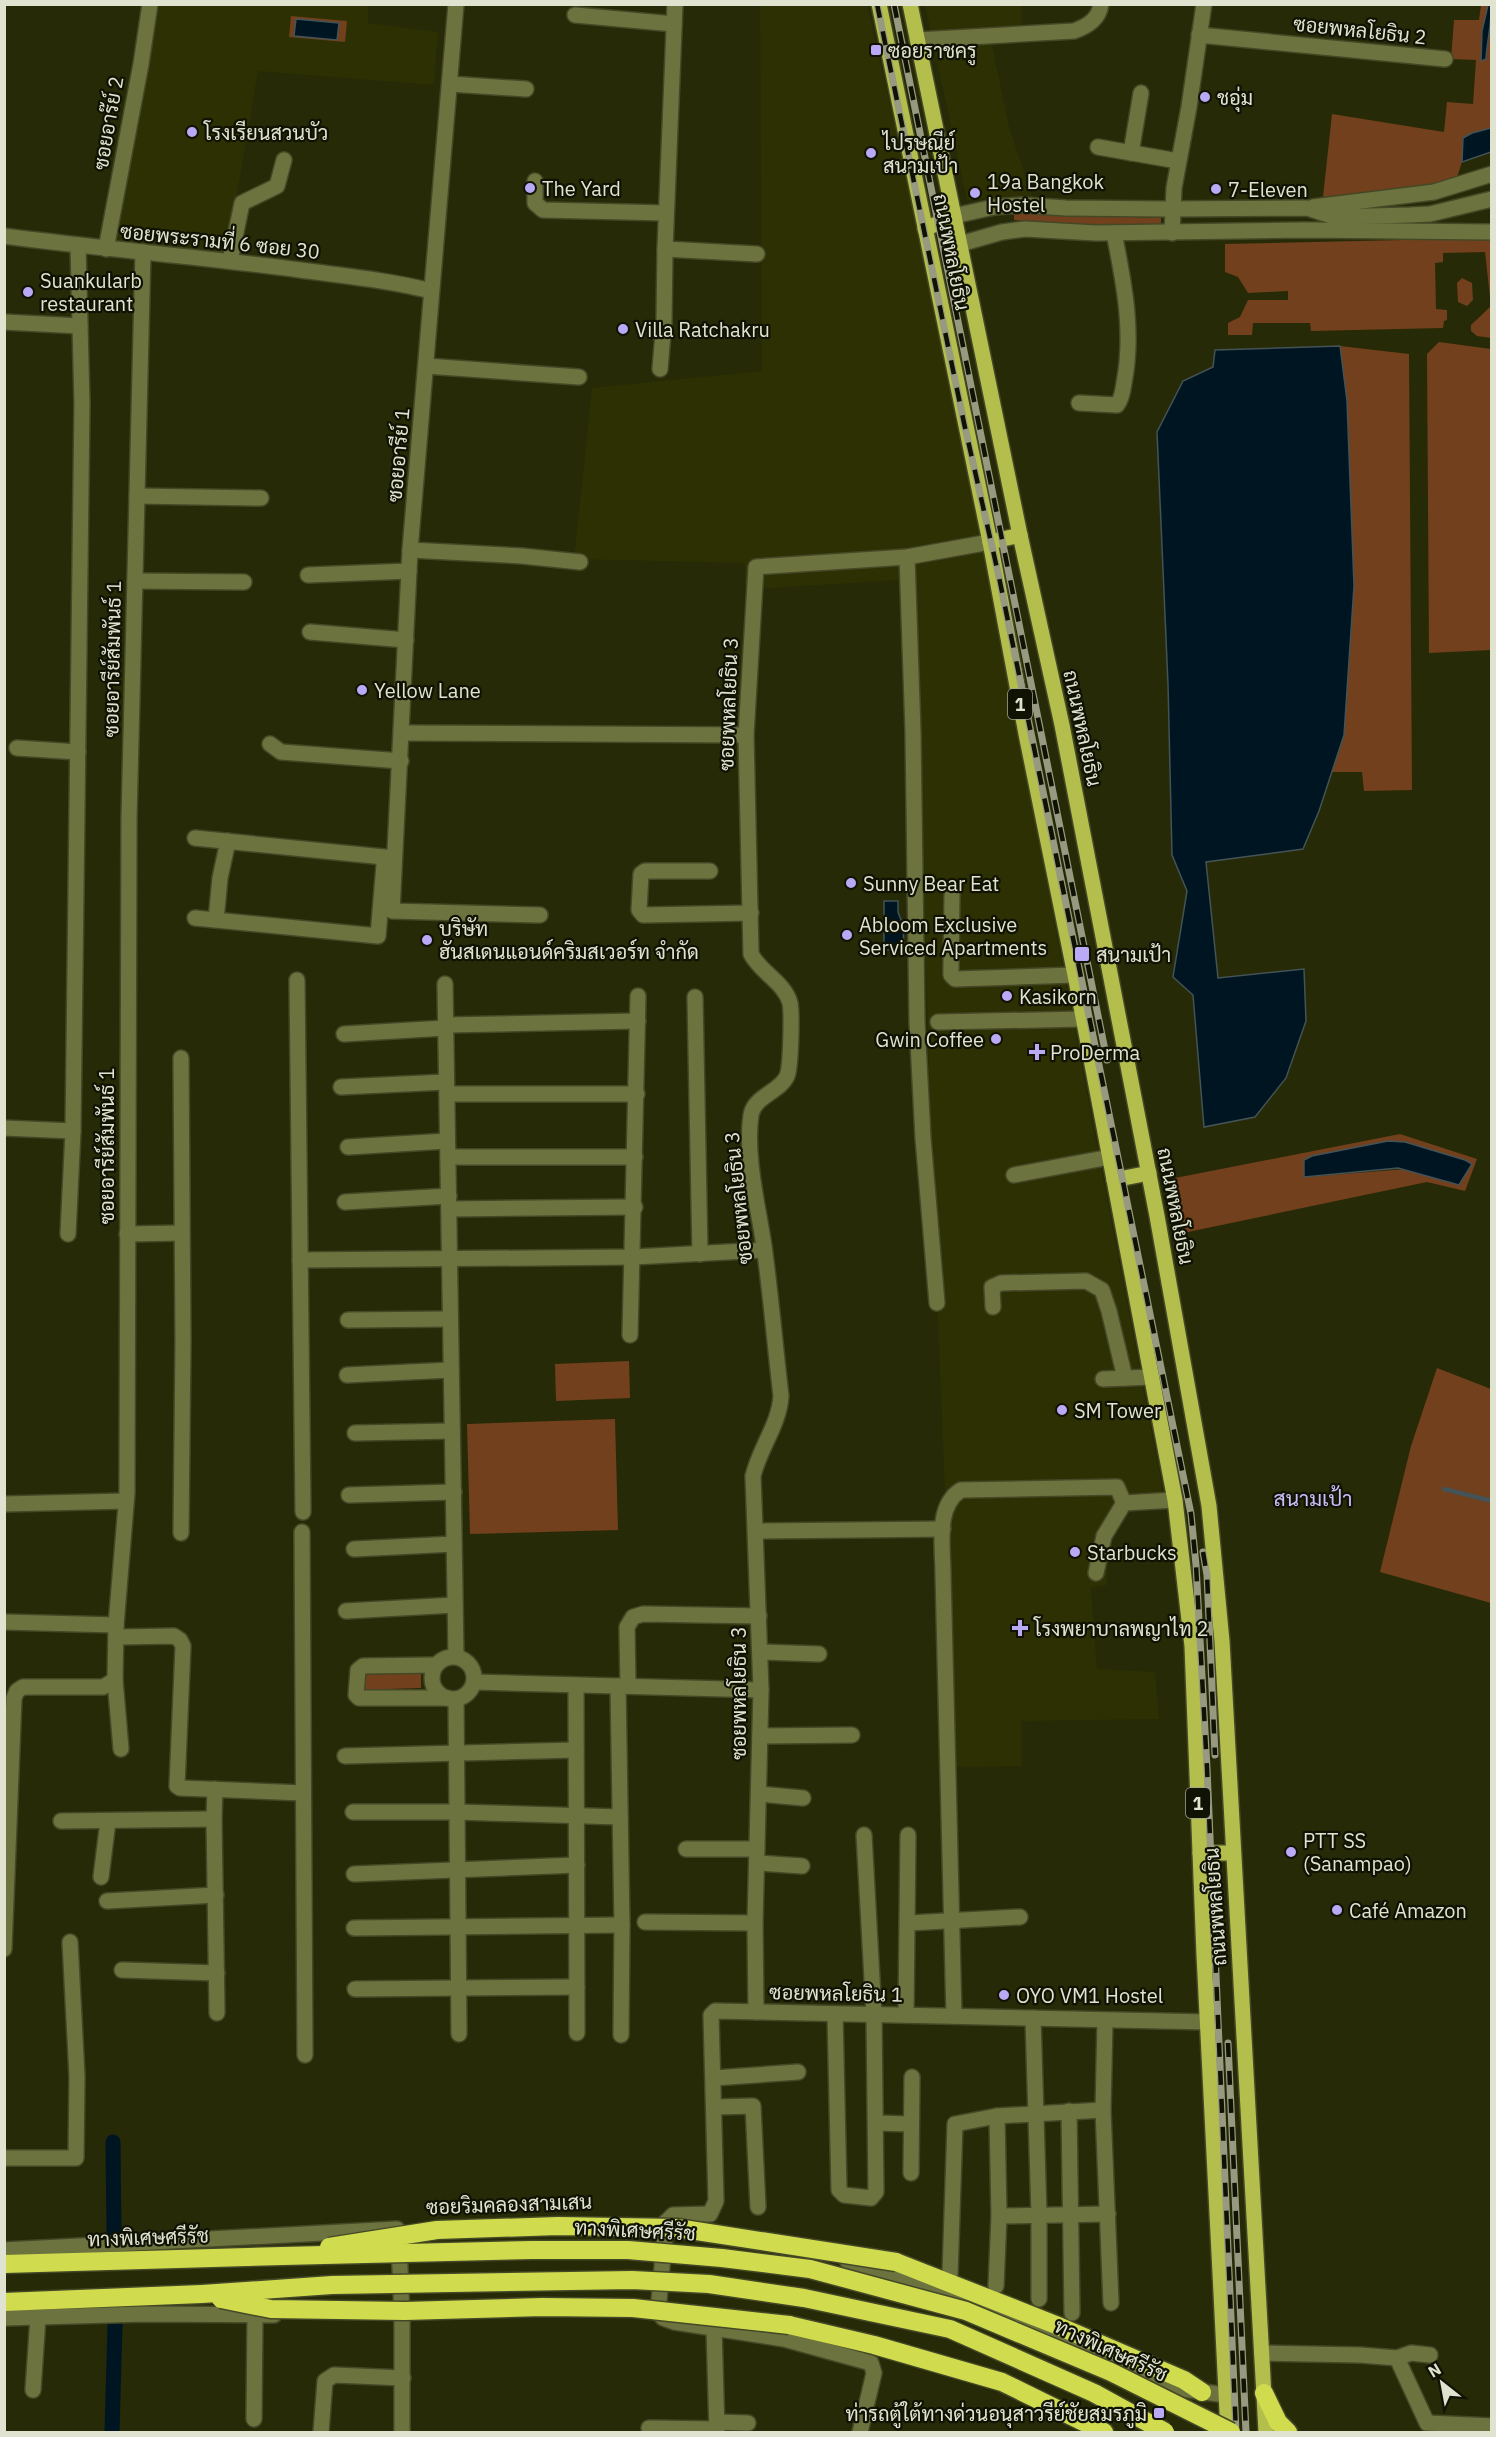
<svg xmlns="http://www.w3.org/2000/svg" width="1496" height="2437" viewBox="0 0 1496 2437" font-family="'IBM Plex Sans',Sarabun,sans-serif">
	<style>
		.built { fill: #2d3002 }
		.green { fill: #72401c; fill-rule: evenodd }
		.water { fill: #001522; stroke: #435356; stroke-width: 1.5 }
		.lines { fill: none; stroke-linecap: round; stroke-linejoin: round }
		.stream { stroke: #435356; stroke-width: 4.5 }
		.canal { stroke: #001522; stroke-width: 15 }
		.minor-casing { stroke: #454826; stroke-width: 18 }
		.major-casing { stroke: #454826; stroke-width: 18 }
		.highway-casing { stroke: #454826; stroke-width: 21 }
		.minor { stroke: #6d733f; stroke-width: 15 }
		.major { stroke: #b4be4c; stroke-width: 15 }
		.highway { stroke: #d0dc4e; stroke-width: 18 }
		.rail-casing { stroke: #979a80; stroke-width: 7 }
		.rail { stroke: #101204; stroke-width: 4.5; stroke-dasharray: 14; stroke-linecap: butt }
		.highway-bridge-casing { stroke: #454826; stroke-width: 21; stroke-linecap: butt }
		.highway-bridge { stroke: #d0dc4e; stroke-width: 18 }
		.poi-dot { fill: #baaaf6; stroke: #101204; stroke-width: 2 }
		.labels { text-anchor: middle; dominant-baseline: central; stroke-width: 4.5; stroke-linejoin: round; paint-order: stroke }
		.shield { fill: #101204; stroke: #a2a492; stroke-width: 1.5 }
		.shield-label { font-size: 18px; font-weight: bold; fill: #e0e3cf }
		.street-label { font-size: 20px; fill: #e0e3cf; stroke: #101204 }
		.poi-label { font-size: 20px; fill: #e0e3cf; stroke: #101204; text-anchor: start }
		.neighbourhood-label { font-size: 21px; fill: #c8bdf6; stroke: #101204 }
	</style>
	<rect width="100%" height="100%" fill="#272a06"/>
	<g class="built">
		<polygon points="158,5 368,5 368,23 438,32 434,85 258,71 227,253 117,242"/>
		<polygon points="760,5 867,5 937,308 1161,1481 1163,1507 1131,1506 1110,1531 1107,1585 1091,1588 1097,1669 1155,1672 1159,1719 1021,1721 1022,1766 946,1767 945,1493 932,1176 915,579 770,588 745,587 745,563 574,559 592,388 762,371"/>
		<polygon points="925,5 1022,5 1021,26 989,31 1009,127 1032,196 967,200"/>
	</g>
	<g class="green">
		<polygon points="1481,5 1488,5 1482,31 1486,59 1488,35 1491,29 1491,128 1472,133 1463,138 1462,162 1457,177 1435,184 1323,197 1332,114 1444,132 1447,102 1473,104 1476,60 1451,59 1454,20 1479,20"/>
		<polygon points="291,16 347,21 345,42 289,37"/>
		<polygon points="1019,213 1161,218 1161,226 1142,228 1014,220 1014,214"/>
		<polygon points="1491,238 1491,338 1477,336 1471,331 1471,325 1491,306 1485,252 1443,253 1443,262 1435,263 1436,309 1447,310 1447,320 1444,321 1443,328 1311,331 1310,323 1253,323 1252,335 1228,335 1228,323 1240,317 1248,300 1288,300 1288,291 1248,293 1238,277 1225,272 1225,244"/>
		<polygon points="1462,278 1472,283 1473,300 1467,306 1458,302 1457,283"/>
		<polygon points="1439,342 1491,349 1491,650 1429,653 1427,354"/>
		<polygon points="1340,346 1409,354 1412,790 1364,791 1362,772 1330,772 1344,735 1354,586 1347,401"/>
		<path d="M 1400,1134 L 1477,1159 L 1465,1191 L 1427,1182 L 1183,1233 L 1170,1179 ZM 1304,1160 L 1472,1164 L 1304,1177 Z"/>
		<polygon points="629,1361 630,1398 556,1401 555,1364"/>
		<polygon points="1437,1368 1491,1389 1491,1603 1380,1572 1411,1446"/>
		<polygon points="615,1419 618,1530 470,1534 467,1424"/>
		<polygon points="421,1667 421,1688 355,1690 355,1668"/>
	</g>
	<g class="water">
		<path d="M 1488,5 L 1491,5 C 1492,24 1487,40 1486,59 L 1481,61 L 1482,31 Z"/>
		<polygon points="296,19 339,23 337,40 294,36"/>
		<polygon points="1491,128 1491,152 1462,162 1463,138 1472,133"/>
		<polygon points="1340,346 1347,401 1354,586 1344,735 1319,811 1303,849 1206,862 1218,978 1304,969 1306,1021 1286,1078 1255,1117 1204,1127 1193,995 1173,977 1187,891 1172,855 1168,684 1157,432 1183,381 1213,367 1215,350"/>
		<polygon points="884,901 898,901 898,912 903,925 904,949 884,950"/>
		<polygon points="1388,1141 1405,1142 1465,1160 1472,1164 1459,1185 1398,1168 1304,1177 1304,1160 1312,1156"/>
	</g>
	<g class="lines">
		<polyline class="stream" points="1444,1489 1492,1501"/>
		<g class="canal">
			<polyline points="113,2142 114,2235"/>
			<polyline points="112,2432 115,2325"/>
		</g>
		<defs>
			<g id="minor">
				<polyline points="456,4 410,550 392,911 540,915"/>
				<polyline points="575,15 674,24"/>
				<polyline points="1199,35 1445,59"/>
				<path d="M 917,40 L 1074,31 C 1088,26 1099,19 1101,4"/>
				<polyline points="450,84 526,89"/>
				<polyline points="1098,147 1178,161"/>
				<polyline points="1131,153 1141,93"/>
				<polyline points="535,181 535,203 543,210 666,213"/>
				<polyline points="1313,207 1434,192 1492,174"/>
				<polyline points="954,216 994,207 1022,205 1066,208 1167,209 1307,208 1334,217 1410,215 1430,214 1492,199"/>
				<polyline points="1172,233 1174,188 1189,107 1204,4"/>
				<path d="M 4,236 C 103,249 202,257 300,270 C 344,276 388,280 431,291"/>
				<polyline points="960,244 1002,232 1025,229 1096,233 1305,230 1492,232"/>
				<polyline points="106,249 141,64 150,4"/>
				<polyline points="665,249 757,254"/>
				<polyline points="230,261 242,203 277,186 284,160"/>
				<polyline points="4,322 80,326"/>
				<polyline points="426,366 579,377"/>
				<polyline points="660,369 664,322 665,249 675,4"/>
				<path d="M 1079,403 L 1117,405 C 1122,399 1123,390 1124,383 C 1134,332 1124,283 1114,233"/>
				<polyline points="137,496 261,498"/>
				<polyline points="410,550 522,556 580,562"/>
				<polyline points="907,557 913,732 917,1022 923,1138 937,1303"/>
				<polyline points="308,575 409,571"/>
				<polyline points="135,581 244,582"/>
				<polyline points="310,632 406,640"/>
				<polyline points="403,733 746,735"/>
				<polyline points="270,744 281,752 401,761"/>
				<polyline points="17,748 78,752"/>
				<polyline points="195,838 394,858"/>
				<polyline points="710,871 645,871 641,874 639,910 643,915 751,913"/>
				<polyline points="952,895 951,969 951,975 955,979 1075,975"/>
				<polyline points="195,918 378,936 384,865"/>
				<polyline points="216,920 220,878 228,841"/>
				<polyline points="297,980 303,1512"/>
				<polyline points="445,984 456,1656"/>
				<polyline points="695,997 700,1254"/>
				<polyline points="938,1022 1084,1019"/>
				<polyline points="445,1025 638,1021"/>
				<polyline points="344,1034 445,1028"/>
				<polyline points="341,1087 446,1082"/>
				<polyline points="447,1094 637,1094"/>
				<polyline points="4,1128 73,1131"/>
				<polyline points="348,1147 447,1141"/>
				<polyline points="448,1157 635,1157"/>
				<polyline points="1014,1175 1110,1157"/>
				<polyline points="345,1202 449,1196"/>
				<polyline points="449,1209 635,1207"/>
				<polyline points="68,1234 73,1131 82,404 78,245"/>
				<polyline points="127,1234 181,1233"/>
				<polyline points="300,1260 634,1257 764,1250"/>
				<polyline points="993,1307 992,1287 1001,1283 1086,1281 1102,1290 1109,1311 1125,1378"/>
				<polyline points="348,1320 450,1319"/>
				<polyline points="630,1335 638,996"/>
				<polyline points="347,1375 451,1370"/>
				<polyline points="1103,1379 1152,1377"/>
				<polyline points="355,1433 452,1431"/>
				<polyline points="349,1495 454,1492"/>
				<polyline points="4,1504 126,1501"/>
				<polyline points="756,1531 943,1529"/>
				<polyline points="302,1532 305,2055"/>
				<polyline points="181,1533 183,1341 181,1058"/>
				<polyline points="354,1549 454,1544"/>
				<polyline points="1096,1573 1104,1536 1124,1503 1175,1500"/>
				<polyline points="346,1611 455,1605"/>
				<polyline points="4,1622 116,1625"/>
				<polyline points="117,1637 174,1636 180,1640 183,1646 177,1786 180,1788 303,1793"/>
				<polyline points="760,1652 819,1654"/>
				<circle cx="453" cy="1678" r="21"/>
				<polyline points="436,1665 363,1666 358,1670 356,1695 359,1698 448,1698"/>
				<polyline points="115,1680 121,1749"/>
				<polyline points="474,1682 761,1690"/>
				<polyline points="576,1685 577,2033"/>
				<polyline points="618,1686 622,1925 621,2035"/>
				<polyline points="628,1686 627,1627 633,1617 643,1614 759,1616"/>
				<polyline points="456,1699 459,2034"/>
				<polyline points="760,1736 852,1735"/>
				<polyline points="345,1756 576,1750"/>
				<polyline points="215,1789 214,1819 217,2013"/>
				<polyline points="759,1794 803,1798"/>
				<polyline points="353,1812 457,1812 620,1817"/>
				<polyline points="61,1821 214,1819"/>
				<polyline points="686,1849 757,1849"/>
				<polyline points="757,1863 802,1866"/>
				<polyline points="354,1874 577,1865"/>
				<polyline points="101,1877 108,1821"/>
				<polyline points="107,1901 216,1895"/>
				<polyline points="645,1922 755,1923"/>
				<polyline points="909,1923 1020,1917"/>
				<polyline points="354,1928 622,1925"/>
				<polyline points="4,1949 14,1698 17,1691 23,1687 103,1687 115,1680 116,1625 127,1493 129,819 143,252"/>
				<polyline points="122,1970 217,1973"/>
				<polyline points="355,1989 577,1987"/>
				<path d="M 756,2012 L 755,1923 L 761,1690 L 753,1476 C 760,1447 779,1425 781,1396 C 775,1346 771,1296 764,1246 C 758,1206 745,1155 751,1115 C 754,1096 780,1092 787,1076 C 791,1067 792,1013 790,1003 C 785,983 761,973 751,954 L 746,735 L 756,567 L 907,557 L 990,542"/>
				<polyline points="835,2014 839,2190 844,2195 871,2198 876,2192 874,2015 864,1835"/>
				<polyline points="906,2015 908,1835"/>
				<path d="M 954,2016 L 943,1574 C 943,1547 935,1506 961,1490 L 1117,1487 L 1124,1503"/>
				<polyline points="1033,2018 1039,2215 1039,2299"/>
				<polyline points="1105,2021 1103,2110 1111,2303"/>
				<polyline points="714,2078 798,2072"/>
				<polyline points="715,2107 753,2106 758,2207"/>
				<polyline points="1069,2111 1072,2313"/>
				<polyline points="877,2123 910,2124"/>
				<polyline points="4,2158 76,2158 77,2076 70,1942"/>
				<polyline points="911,2173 912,2077"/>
				<polyline points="999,2216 1108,2214"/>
				<polyline points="666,2222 673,2215 710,2214 716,2201 711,2015 715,2011 1208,2022"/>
				<polyline points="666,2222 658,2312 663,2318 674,2322 784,2339 871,2363 874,2373 860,2432"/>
				<polyline points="399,2244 402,2316 402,2432"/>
				<polyline points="4,2250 397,2229"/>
				<polyline points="848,2262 896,2274 995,2310 1182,2389 1226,2395"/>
				<polyline points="950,2274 955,2124 997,2116 1103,2110"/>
				<polyline points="996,2286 999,2216 997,2116"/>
				<polyline points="4,2318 144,2314 274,2315"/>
				<polyline points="714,2328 717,2432"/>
				<polyline points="1262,2353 1360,2355 1397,2358 1427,2423 1492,2426"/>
				<polyline points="1397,2358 1411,2353 1430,2355"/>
				<polyline points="33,2390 38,2317"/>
				<polyline points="254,2419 255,2315"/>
				<polyline points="717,2422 748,2423"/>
				<polyline points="649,2428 717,2429"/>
				<polyline points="321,2432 325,2381 334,2375 403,2378"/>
			</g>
			<g id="major">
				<polyline points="879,4 990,542 1026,734 1075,975 1175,1500 1192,1646 1204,1955 1228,2432"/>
				<polyline points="910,4 1020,535 1062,725 1157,1216 1209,1506 1222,1641 1266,2432"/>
				<polyline points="925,229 954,216"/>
				<polyline points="990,542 1020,535"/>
				<polyline points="1114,1180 1149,1173"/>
				<polyline points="1200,1853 1233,1853"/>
			</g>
			<g id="highway">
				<polyline points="896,2262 1056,2325 1184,2380 1202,2392"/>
				<polyline points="4,2264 283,2256"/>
				<polyline points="4,2302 202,2294"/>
				<polyline points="789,2325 874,2345 1002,2382 1104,2432"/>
				<polyline points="1264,2393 1278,2422 1288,2432"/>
			</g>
		</defs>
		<use href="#minor" class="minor-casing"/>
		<use href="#major" class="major-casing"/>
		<use href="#highway" class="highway-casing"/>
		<use href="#minor" class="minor"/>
		<use href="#major" class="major"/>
		<use href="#highway" class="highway"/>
		<defs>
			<g id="rail">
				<polyline points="877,4 964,423 999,577 1191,1514 1196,1565 1207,1768 1236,2432"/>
				<polyline points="894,4 1107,1060"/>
				<polyline points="1203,1552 1207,1575 1215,1755"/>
				<polyline points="1228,2043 1246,2432"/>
			</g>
		</defs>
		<use href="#rail" class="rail-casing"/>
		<use href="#rail" class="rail"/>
		<defs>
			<g id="highway-bridge">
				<polyline points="329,2247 437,2230 558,2226 677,2228 896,2262"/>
				<polyline points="283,2256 532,2250 628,2250 722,2258 810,2269 966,2311 1111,2372 1231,2432"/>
				<polyline points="202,2294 332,2285 632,2280 709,2284 804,2298 950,2329 1094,2393 1165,2432"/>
				<polyline points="221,2299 271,2309 405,2311 542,2307 633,2308 789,2325"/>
			</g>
		</defs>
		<use href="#highway-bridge" class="highway-bridge-casing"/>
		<use href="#highway-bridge" class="highway-bridge"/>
	</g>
	<g class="poi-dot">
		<rect x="870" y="44" width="12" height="12" rx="3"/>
		<circle cx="1205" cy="97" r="6"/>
		<circle cx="192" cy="132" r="6"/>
		<circle cx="871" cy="153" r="6"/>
		<circle cx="530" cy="188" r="6"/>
		<circle cx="1216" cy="189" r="6"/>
		<circle cx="975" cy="193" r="6"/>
		<circle cx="28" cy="292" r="6"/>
		<circle cx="623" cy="329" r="6"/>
		<circle cx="362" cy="690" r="6"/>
		<circle cx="851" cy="883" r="6"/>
		<circle cx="847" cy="935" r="6"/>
		<circle cx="427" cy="940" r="6"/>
		<rect x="1074" y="946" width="16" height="16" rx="3"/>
		<circle cx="1007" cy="996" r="6"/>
		<circle cx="996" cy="1039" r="6"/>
		<path d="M1034 1043h6v6h6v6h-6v6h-6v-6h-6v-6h6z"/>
		<circle cx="1062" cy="1410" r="6"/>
		<circle cx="1075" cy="1552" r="6"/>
		<path d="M1017 1619h6v6h6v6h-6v6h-6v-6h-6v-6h6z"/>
		<circle cx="1291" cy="1852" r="6"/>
		<circle cx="1337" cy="1910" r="6"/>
		<circle cx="1004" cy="1995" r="6"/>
		<rect x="1153" y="2407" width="12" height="12" rx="3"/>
	</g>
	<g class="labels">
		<g class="shield">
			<rect x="1008" y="689" width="24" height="30" rx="4.5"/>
			<rect x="1186" y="1788" width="24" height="30" rx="4.5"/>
		</g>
		<g class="shield-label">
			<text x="1020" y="704">1</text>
			<text x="1198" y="1803">1</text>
		</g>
		<g class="street-label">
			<text transform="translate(1360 30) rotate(6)">ซอยพหลโยธิน 2</text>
			<text transform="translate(108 123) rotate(-80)">ซอยอาร๊ย์ 2</text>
			<text transform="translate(220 241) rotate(6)">ซอยพระรามที่ 6 ซอย 30</text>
			<text transform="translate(952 252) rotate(79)">ถนนพหลโยธิน</text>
			<text transform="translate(398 455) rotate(-85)">ซอยอารีย์ 1</text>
			<text transform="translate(112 659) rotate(-89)">ซอยอารีย์สัมพันธ์ 1</text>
			<text transform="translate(728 704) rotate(-88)">ซอยพหลโยธิน 3</text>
			<text transform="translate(1083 728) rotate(78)">ถนนพหลโยธิน</text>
			<text transform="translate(106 1146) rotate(-90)">ซอยอารีย์สัมพันธ์ 1</text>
			<text transform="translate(738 1198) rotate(-96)">ซอยพหลโยธิน 3</text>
			<text transform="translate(1176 1206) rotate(79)">ถนนพหลโยธิน</text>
			<text transform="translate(738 1693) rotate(-90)">ซอยพหลโยธิน 3</text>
			<text transform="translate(1215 1907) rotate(-94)">ถนนพหลโยธิน</text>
			<text transform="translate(836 1993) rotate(1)">ซอยพหลโยธิน 1</text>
			<text transform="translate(509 2204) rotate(-2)">ซอยริมคลองสามเสน</text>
			<text transform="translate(635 2230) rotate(3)">ทางพิเศษศรีรัช</text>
			<text transform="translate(148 2237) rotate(-2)">ทางพิเศษศรีรัช</text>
			<text transform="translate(1111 2350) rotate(25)">ทางพิเศษศรีรัช</text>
		</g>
		<g class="poi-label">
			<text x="888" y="50">ซอยราชครู</text>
			<text x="1217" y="97">ชอุ่ม</text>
			<text x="204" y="132">โรงเรียนสวนบัว</text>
			<text x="883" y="142">ไปรษณีย์<tspan x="883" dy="23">สนามเป้า</tspan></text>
			<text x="987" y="181">19a Bangkok<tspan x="987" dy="23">Hostel</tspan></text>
			<text x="542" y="188">The Yard</text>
			<text x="1228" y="189">7-Eleven</text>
			<text x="40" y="280">Suankularb<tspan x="40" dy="23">restaurant</tspan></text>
			<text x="635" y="329">Villa Ratchakru</text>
			<text x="374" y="690">Yellow Lane</text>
			<text x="863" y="883">Sunny Bear Eat</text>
			<text x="859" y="924">Abloom Exclusive<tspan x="859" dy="23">Serviced Apartments</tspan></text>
			<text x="439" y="928">บริษัท<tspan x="439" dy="23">ฮันสเดนแอนด์คริมสเวอร์ท จำกัด</tspan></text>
			<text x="1096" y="954">สนามเป้า</text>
			<text x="1019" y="996">Kasikorn</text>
			<text x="984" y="1039" text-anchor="end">Gwin Coffee</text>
			<text x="1050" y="1052">ProDerma</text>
			<text x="1074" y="1410">SM Tower</text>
			<text x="1087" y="1552">Starbucks</text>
			<text x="1034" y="1628">โรงพยาบาลพญาไท 2</text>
			<text x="1303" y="1840">PTT SS<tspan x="1303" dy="23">(Sanampao)</tspan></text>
			<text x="1349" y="1910">Café Amazon</text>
			<text x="1016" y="1995">OYO VM1 Hostel</text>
			<text x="1147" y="2413" text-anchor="end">ท่ารถตู้ใต้ทางด่วนอนุสาวรีย์ชัยสมรภูมิ</text>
		</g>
		<g class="neighbourhood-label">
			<text x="1313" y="1498">สนามเป้า</text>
		</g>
	</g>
	<rect width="1496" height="2437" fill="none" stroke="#e0e3cf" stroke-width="12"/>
	<g transform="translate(1442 2383) rotate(329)" stroke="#101204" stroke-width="4.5" paint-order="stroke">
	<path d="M0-4.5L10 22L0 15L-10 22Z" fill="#e0e3cf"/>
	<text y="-9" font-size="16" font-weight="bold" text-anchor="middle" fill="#e0e3cf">N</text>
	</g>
</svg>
